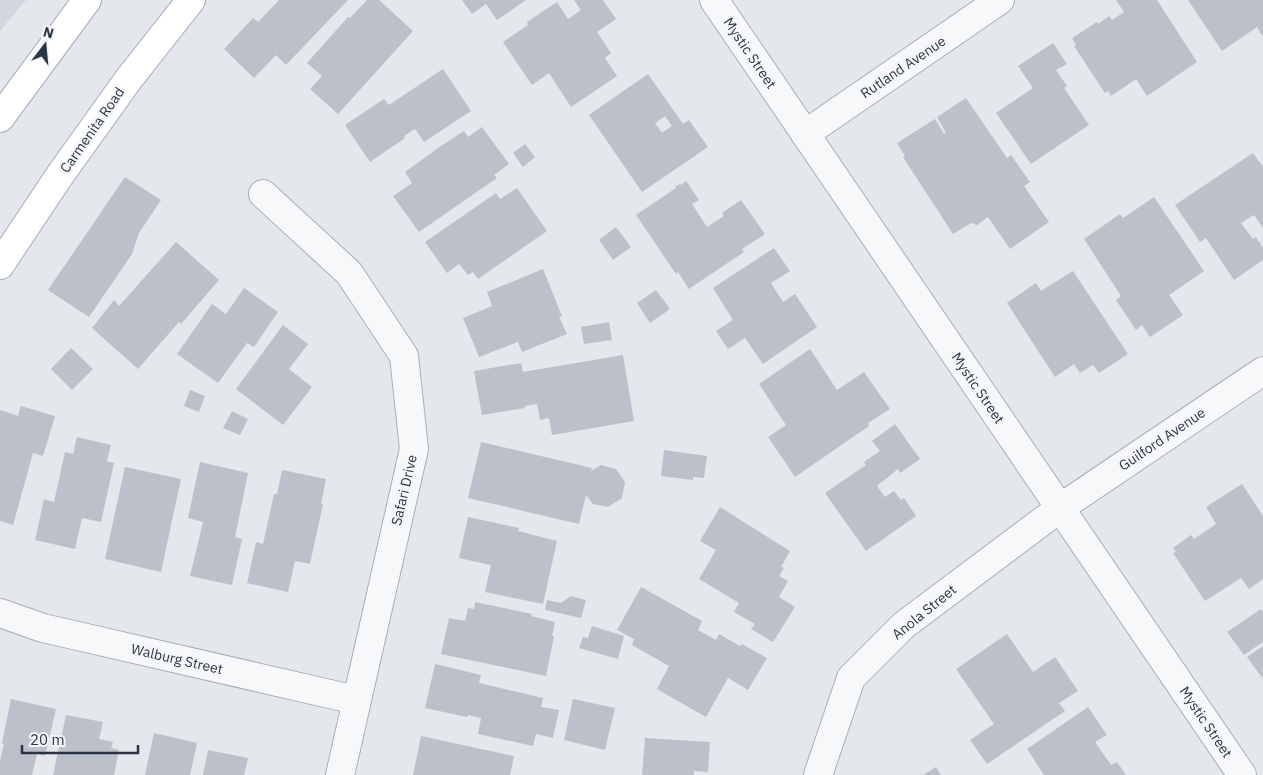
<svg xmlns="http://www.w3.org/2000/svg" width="1263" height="775" viewBox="0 0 1263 775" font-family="'IBM Plex Sans',sans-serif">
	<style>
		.built { fill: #d2d6de }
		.building { fill: #bbc0ca; fill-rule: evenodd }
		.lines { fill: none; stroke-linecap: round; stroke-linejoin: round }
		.street-casing { stroke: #a9aeb7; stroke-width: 30 }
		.primary-casing { stroke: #a3abb8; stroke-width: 30 }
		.street { stroke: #f7f8fa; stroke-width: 28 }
		.primary { stroke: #fff; stroke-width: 28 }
		.labels { text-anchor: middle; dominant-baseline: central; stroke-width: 5; stroke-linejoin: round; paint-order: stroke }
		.street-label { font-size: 14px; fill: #2b3445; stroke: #f4f6f9 }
	</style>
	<rect width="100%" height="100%" fill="#e4e7ec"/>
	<polygon class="built" points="0,0 26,0 0,31"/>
	<g class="building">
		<polygon points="279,0 348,0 286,65 276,55 254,78 224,49 253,18 258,22"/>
		<polygon points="367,0 379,0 413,31 338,114 310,89 322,76 307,63 348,17 350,18"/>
		<polygon points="462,0 526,0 497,20 486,4 472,14"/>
		<polygon points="574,0 603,0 616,19 597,32 611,53 605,58 617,76 571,107 549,73 532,85 503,42 528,25 527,22 557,2 568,19 581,10"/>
		<polygon points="1116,0 1157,0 1197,62 1147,96 1136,79 1111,96 1108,91 1105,93 1074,46 1076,45 1072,38 1097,22 1098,24 1109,16 1112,20 1124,12"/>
		<polygon points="1188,0 1263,0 1263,37 1257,27 1222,51"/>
		<polygon points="1053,43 1067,64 1056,70 1067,86 1064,88 1089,125 1031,164 996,113 1033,88 1018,66"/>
		<polygon points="443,69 471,111 424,142 415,129 404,136 405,138 370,162 345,125 384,99 389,105"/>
		<path d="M 648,74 L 683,124 L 689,120 L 708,147 L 642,192 L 589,115 ZM 665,116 L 672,126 L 662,133 L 655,123 Z"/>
		<polygon points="966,98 1007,158 1011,155 1030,182 1024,186 1049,222 1010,249 988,217 977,225 971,223 953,234 903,157 905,156 897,143 935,119 944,134 946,133 937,117"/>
		<polygon points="482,127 509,164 494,175 497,178 419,232 393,196 412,183 405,172 441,146 464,131 468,137"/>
		<polygon points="525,144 535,157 523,167 513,153"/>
		<polygon points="1253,153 1263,167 1263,228 1254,215 1241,223 1253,239 1256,237 1263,248 1263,260 1234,280 1206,238 1200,242 1175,205"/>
		<polygon points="125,177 161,200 139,233 132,254 89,317 48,290"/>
		<polygon points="686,181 699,200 692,204 707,227 724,216 722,213 741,200 765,234 742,249 744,252 689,289 678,272 676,274 636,215 676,188 675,187 680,184 681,185"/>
		<polygon points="517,188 547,231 478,279 473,272 468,275 459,264 447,273 425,242 496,193 500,199"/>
		<polygon points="1154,197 1204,271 1169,295 1183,315 1150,337 1142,325 1136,330 1116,300 1121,296 1084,239 1120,214 1123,218"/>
		<polygon points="616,227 631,247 613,260 599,240"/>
		<polygon points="176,242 219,280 181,324 179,322 138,369 92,328 114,300 119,306"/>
		<polygon points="774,248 790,271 771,283 783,302 795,294 817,327 763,364 745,338 728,349 716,331 733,320 713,288"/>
		<polygon points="543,269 562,316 559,317 567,334 522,352 518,342 479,357 463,318 492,306 487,292"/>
		<polygon points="1073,271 1128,354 1099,373 1093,365 1080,373 1074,364 1055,377 1007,303 1036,283 1041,291"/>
		<polygon points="244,288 278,312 254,347 247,343 218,383 177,354 212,304 226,314"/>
		<polygon points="656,290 670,309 650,323 637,303"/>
		<polygon points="609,322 612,340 584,344 581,327"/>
		<polygon points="283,325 308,344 289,369 312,387 283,425 236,389"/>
		<polygon points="71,348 93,369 72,390 51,369"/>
		<polygon points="810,349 837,390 864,372 890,409 868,423 869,426 795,477 768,437 786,425 759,384"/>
		<polygon points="623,355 634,421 552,435 549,418 540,420 537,404 524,406 525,408 482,415 474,371 521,363 523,372"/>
		<polygon points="190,390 205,396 199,412 184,406"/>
		<polygon points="21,406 55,416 43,456 33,453 13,525 0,521 0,410 18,416"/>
		<polygon points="232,411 248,419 240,435 223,428"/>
		<polygon points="895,424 920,459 900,473 898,469 877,486 885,497 894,491 901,500 904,498 916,516 866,551 825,493 866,465 864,462 880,451 872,441"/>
		<polygon points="77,437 111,445 107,461 114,463 101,522 82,518 75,549 35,540 44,499 54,502 65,452 73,454"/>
		<polygon points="481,442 592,468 591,471 601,465 616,469 625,482 622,498 608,507 593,504 586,495 579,524 468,498"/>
		<polygon points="664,450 707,456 704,478 693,477 693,480 661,476"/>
		<polygon points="200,462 248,473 235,537 242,539 232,585 190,576 203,522 188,518"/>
		<polygon points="125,467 181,479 161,572 105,559"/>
		<polygon points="282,470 326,479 321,504 323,504 310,564 295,561 288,592 247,583 256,542 263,544 274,494 277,494"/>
		<polygon points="1242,484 1263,516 1263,579 1249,589 1241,578 1205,601 1173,553 1176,552 1173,548 1191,535 1194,539 1216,524 1206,507"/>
		<polygon points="720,507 790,551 781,567 784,568 779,576 788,581 779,597 795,607 773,642 751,629 755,624 734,612 739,603 699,579 716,550 700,541"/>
		<polygon points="468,517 519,528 518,531 557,541 543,604 485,592 491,565 459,558"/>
		<polygon points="641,587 702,621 698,630 716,640 719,634 740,646 742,644 767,658 748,690 728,678 706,717 657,689 669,666 632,645 634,639 617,630"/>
		<polygon points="571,596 586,600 581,618 545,610 547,600 561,603"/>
		<polygon points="475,602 532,614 531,616 555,622 552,636 554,636 546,676 441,654 449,618 465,621 468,608 474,609"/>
		<polygon points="1261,609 1263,612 1263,642 1244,655 1227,632"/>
		<polygon points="592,626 624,636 618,659 579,648 583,637 588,638"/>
		<polygon points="1007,634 1033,672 1055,657 1078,691 1059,703 1065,711 987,764 970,740 994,724 956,669"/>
		<polygon points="1263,646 1263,679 1247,657"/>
		<polygon points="435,664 481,675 479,683 543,698 541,707 559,710 553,738 536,734 533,746 478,734 481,718 468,715 467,717 425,708"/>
		<polygon points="11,699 56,709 45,756 37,754 32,775 0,775 0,761 4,744 2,743"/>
		<polygon points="573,699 615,708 605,750 564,740"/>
		<polygon points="1088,707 1107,735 1095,742 1111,765 1117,762 1126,775 1044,775 1027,749"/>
		<polygon points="66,715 103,722 99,739 113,742 111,748 119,750 114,775 53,775"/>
		<polygon points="154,733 197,743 190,775 145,775"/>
		<polygon points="421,736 514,756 510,775 413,775"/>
		<polygon points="645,738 710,742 708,772 694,771 694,775 642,775"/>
		<polygon points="208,750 248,758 244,775 203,775"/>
		<polygon points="936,767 941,775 923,775"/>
	</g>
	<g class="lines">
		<defs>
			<g id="street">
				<polyline points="714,0 1242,775"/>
				<polyline points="805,134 1000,0"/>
				<polyline points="263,194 349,273 404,356 414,449 340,775"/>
				<polyline points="0,613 43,628 356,700"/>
				<polyline points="818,775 851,678 904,625 1060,508 1263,371"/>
			</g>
			<g id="primary">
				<polyline points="0,118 87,0"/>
				<polyline points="0,265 60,175 128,80 191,0"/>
			</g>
		</defs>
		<use href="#street" class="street-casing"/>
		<use href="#primary" class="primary-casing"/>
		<use href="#street" class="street"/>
		<use href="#primary" class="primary"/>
	</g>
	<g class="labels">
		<g class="street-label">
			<text transform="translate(750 53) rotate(56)">Mystic Street</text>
			<text transform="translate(903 67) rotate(-34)">Rutland Avenue</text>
			<text transform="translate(92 130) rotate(-55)">Carmenita Road</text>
			<text transform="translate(978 388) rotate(56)">Mystic Street</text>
			<text transform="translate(1162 439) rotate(-34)">Guilford Avenue</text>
			<text transform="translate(404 490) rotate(-77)">Safari Drive</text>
			<text transform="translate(924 612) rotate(-39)">Anola Street</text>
			<text transform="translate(177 659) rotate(13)">Walburg Street</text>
			<text transform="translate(1206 722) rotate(56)">Mystic Street</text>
		</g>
	</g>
	<g transform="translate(45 45) rotate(16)" stroke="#f4f6f9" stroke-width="4" paint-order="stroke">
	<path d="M0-4L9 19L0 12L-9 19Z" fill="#2b3445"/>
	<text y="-8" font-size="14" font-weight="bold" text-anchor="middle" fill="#2b3445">N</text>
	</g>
	<path d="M22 745v8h116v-8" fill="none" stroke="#2b3445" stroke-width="2.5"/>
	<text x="30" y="745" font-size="15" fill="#2b3445" stroke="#f4f6f9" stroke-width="4" paint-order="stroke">20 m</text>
</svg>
